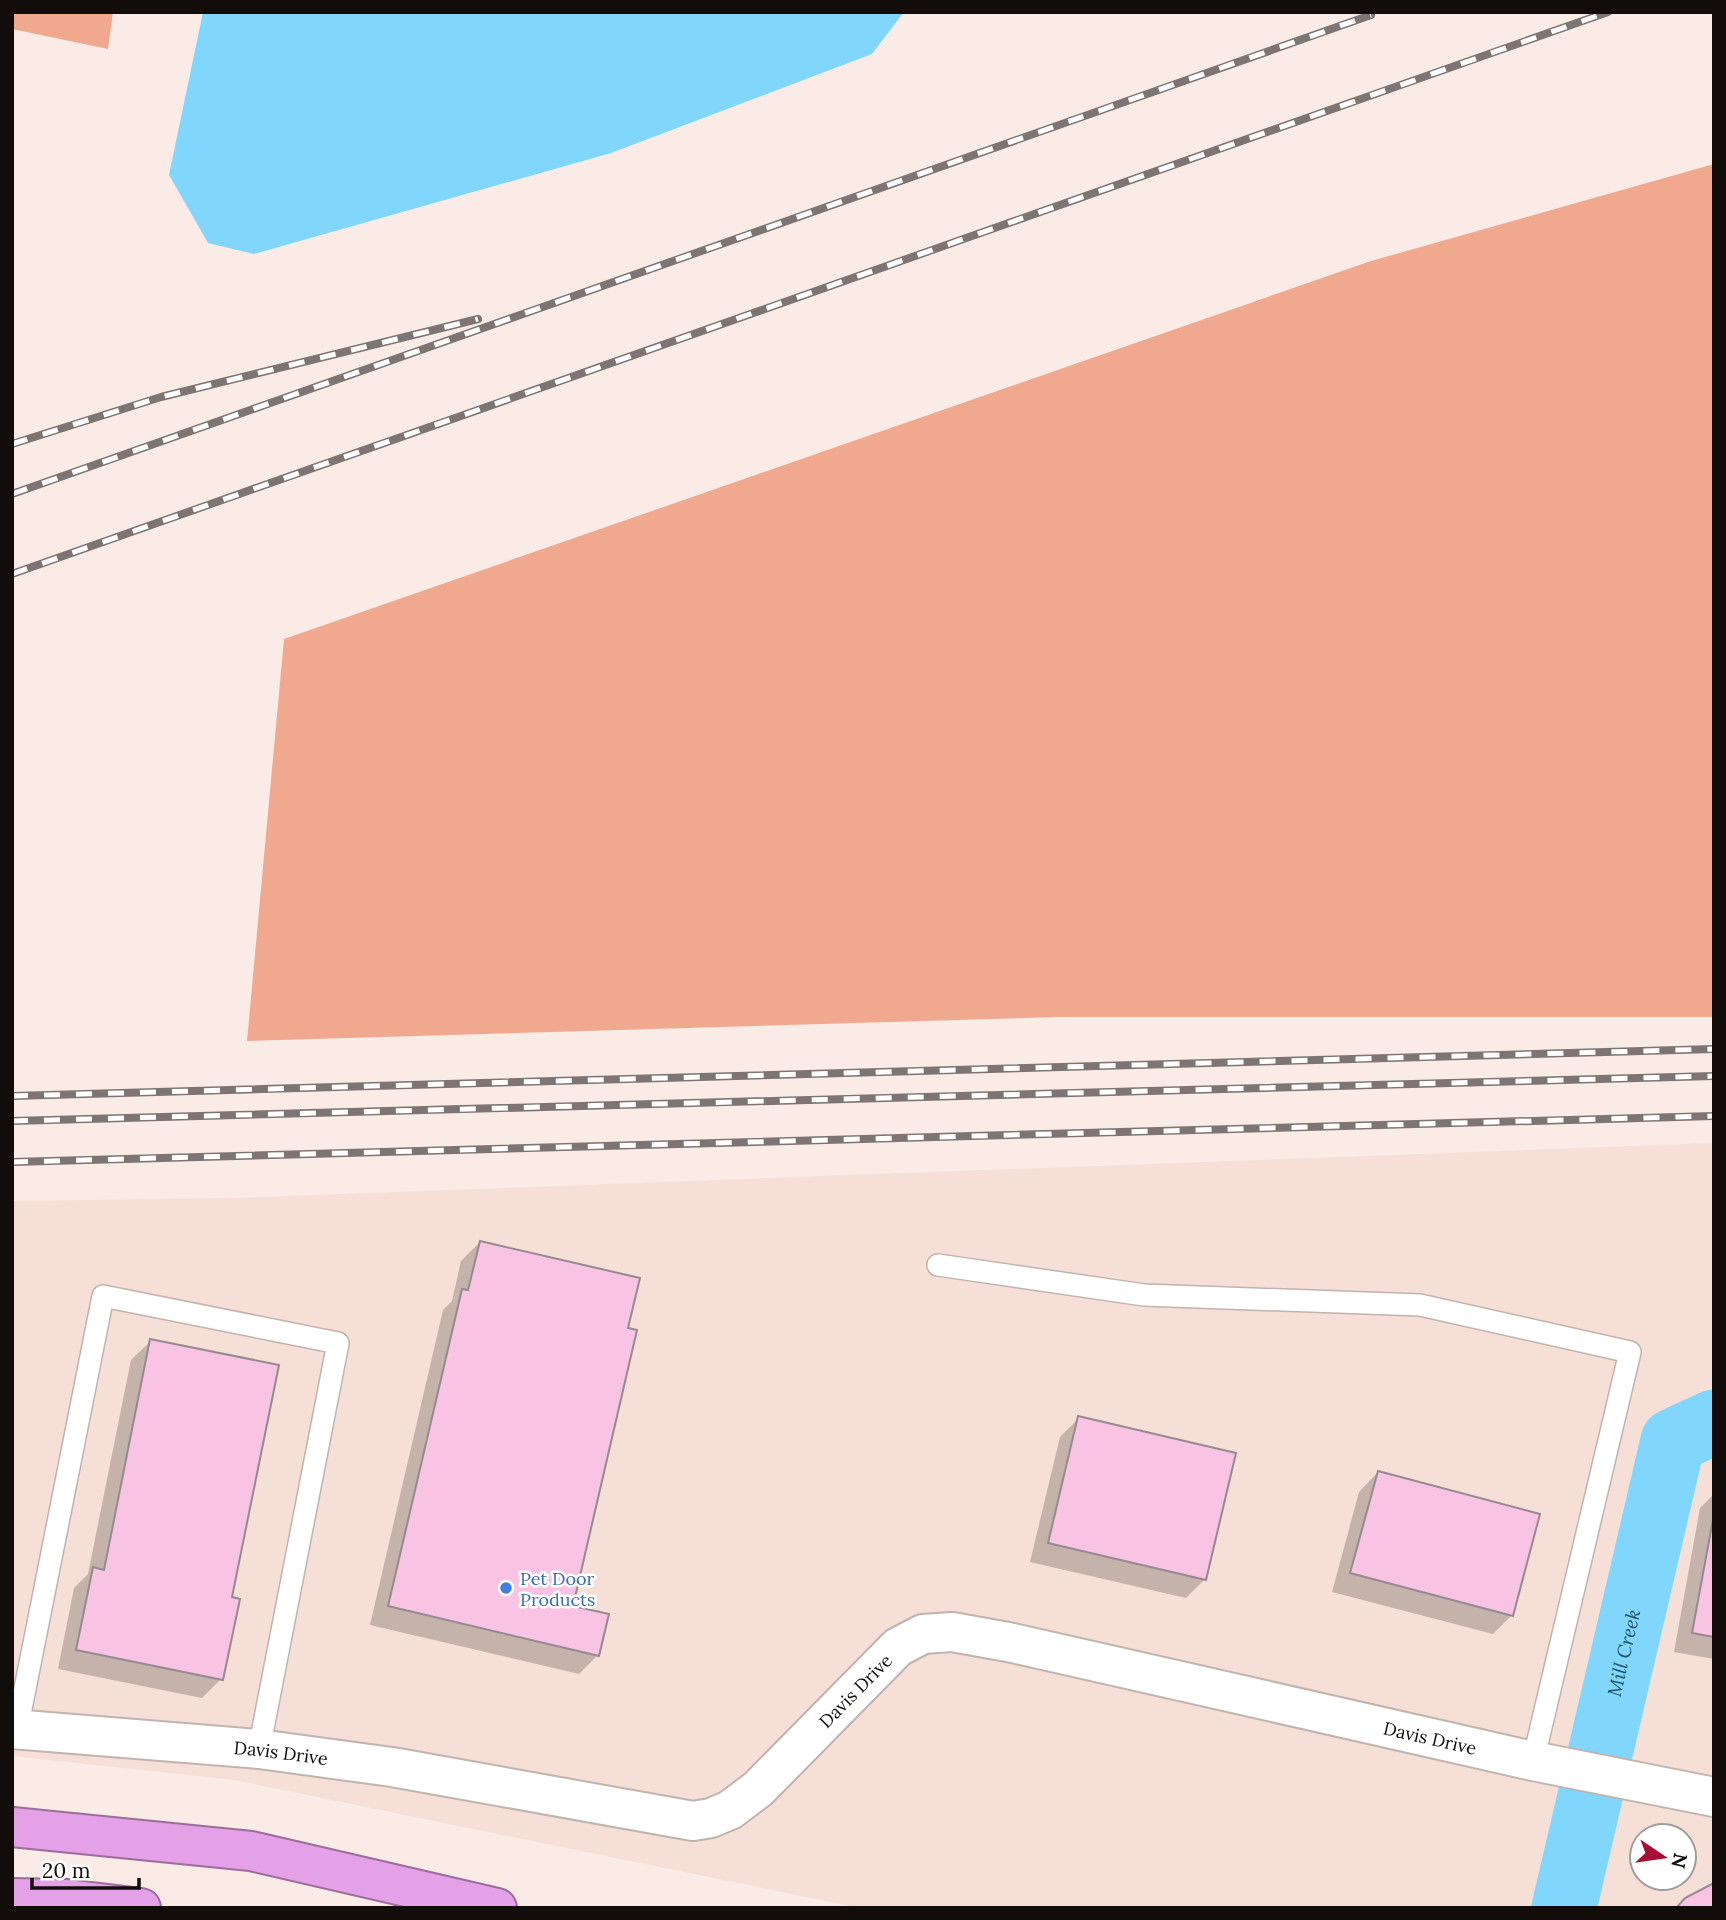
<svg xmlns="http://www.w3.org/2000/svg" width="1726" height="1920" viewBox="0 0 1726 1920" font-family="Lora,serif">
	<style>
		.built { fill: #f5dfd6; fill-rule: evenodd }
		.green { fill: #f0a98e }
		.water { fill: #80d6fd }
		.shadow { fill: #0003 }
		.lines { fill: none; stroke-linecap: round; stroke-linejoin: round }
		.river { stroke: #80d6fd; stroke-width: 65 }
		.building { fill: #f9c3e3; stroke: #968a91; stroke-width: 2 }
		.lane-casing { stroke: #c1b3ad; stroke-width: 24 }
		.street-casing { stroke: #c1b3ad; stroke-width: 42 }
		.highway-casing { stroke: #9b6d9a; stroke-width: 42 }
		.lane { stroke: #fff; stroke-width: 21 }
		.street { stroke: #fff; stroke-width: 38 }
		.highway { stroke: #e5a1e7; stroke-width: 38 }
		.rail-casing { stroke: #7e7471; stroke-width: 8 }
		.rail { stroke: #fff; stroke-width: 5; stroke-dasharray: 16; stroke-linecap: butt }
		.shop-dot { fill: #3f7fe0; stroke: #fff; stroke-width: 2.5 }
		.labels { text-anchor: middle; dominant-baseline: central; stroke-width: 5; stroke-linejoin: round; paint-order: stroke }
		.shop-label { font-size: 18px; fill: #366cbe; stroke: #fff; text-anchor: start }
		.street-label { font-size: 18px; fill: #120d0b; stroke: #fff }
		.water-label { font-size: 19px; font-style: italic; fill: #205064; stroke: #fff }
	</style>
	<rect width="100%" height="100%" fill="#faebe6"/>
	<path class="built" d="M 1714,1143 L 1714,1908 L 860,1908 L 234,1780 L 12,1756 L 12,1201 L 233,1198 ZM 1642,1836 L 1684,1836 L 1684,1878 L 1642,1878 Z"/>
	<g class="green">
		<polygon points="12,12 113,12 108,49 12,29"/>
		<polygon points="1714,164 1714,1017 1058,1017 247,1041 284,639 1371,261"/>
	</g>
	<polygon class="water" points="203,12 904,12 872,54 611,153 254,254 208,243 169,175"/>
	<g class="shadow">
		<polygon points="480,1242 626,1329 571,1607 598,1655 579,1674 370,1625 443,1310 452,1301 461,1261"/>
		<polygon points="151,1341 221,1679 202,1698 58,1669 74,1588 88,1574 131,1360"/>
		<polygon points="1079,1418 1205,1579 1186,1598 1030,1562 1060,1437"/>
		<polygon points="1378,1472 1512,1615 1493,1634 1332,1592 1359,1492"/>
		<polygon points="1714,1494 1714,1659 1674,1652 1700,1508"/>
	</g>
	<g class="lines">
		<path class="river" id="s1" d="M 1564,1908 L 1673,1441 L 1714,1422"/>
	</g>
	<g class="building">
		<polygon points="480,1241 640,1278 628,1328 637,1330 573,1606 609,1614 599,1656 388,1606 462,1289 468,1290"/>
		<polygon points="150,1339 279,1365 232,1597 240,1599 223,1680 76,1650 93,1567 104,1570"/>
		<polygon points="1078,1416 1236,1453 1206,1580 1048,1543"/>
		<polygon points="1378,1471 1540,1514 1513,1616 1350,1573"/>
		<polygon points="1714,1514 1714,1637 1692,1633"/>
		<polygon points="1714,1883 1714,1908 1676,1908 1685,1898"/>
	</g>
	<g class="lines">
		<defs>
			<g id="lane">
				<polyline points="938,1265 1144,1295 1420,1305 1630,1352 1533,1761"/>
				<polyline points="17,1729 103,1296 338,1343 259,1749"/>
			</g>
			<g id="street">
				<path id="s2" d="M 12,1729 L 259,1749 L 392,1767 L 693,1821 L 711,1818 L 730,1810 L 758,1789 L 898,1647 L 923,1634 L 952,1632 L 1008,1642 L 1533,1761 L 1714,1797"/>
			</g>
			<g id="highway">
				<polyline points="12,1827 251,1851 497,1908"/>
				<polyline points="12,1898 67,1899 141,1908"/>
			</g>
		</defs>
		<use href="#lane" class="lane-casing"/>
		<use href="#street" class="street-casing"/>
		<use href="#highway" class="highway-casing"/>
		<use href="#lane" class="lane"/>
		<use href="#street" class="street"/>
		<use href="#highway" class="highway"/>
		<defs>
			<g id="rail">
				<polyline points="12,444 161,397 478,319"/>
				<polyline points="12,494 1371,15"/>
				<polyline points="12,574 1608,12"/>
				<polyline points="12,1096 1714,1049"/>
				<polyline points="12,1121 1714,1076"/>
				<polyline points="12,1162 1714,1116"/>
			</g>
		</defs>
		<use href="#rail" class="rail-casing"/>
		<use href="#rail" class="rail"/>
	</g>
	<circle class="shop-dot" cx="506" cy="1588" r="7"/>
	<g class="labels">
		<g class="shop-label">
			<text x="520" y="1578">Pet Door<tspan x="520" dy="21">Products</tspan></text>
		</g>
		<g class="street-label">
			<text stroke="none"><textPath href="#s2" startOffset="900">Davis Drive</textPath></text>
			<text stroke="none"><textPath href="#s2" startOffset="1508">Davis Drive</textPath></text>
			<text stroke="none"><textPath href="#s2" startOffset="270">Davis Drive</textPath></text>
		</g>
		<g class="water-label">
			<text stroke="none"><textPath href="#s1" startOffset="262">Mill Creek</textPath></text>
		</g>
	</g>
	<rect width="1726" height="1920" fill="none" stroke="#120d0b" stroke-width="28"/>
	<g transform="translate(1663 1857) rotate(103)"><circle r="33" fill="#ffffff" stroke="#a09e9d" stroke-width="2"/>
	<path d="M0-5L12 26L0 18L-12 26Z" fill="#a70d36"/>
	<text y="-10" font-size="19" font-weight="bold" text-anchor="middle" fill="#120d0b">N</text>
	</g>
	<path d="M32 1878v10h107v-10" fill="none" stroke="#120d0b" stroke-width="3.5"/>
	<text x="42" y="1878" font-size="21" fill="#120d0b" stroke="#ffffff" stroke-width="5" paint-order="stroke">20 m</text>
</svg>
